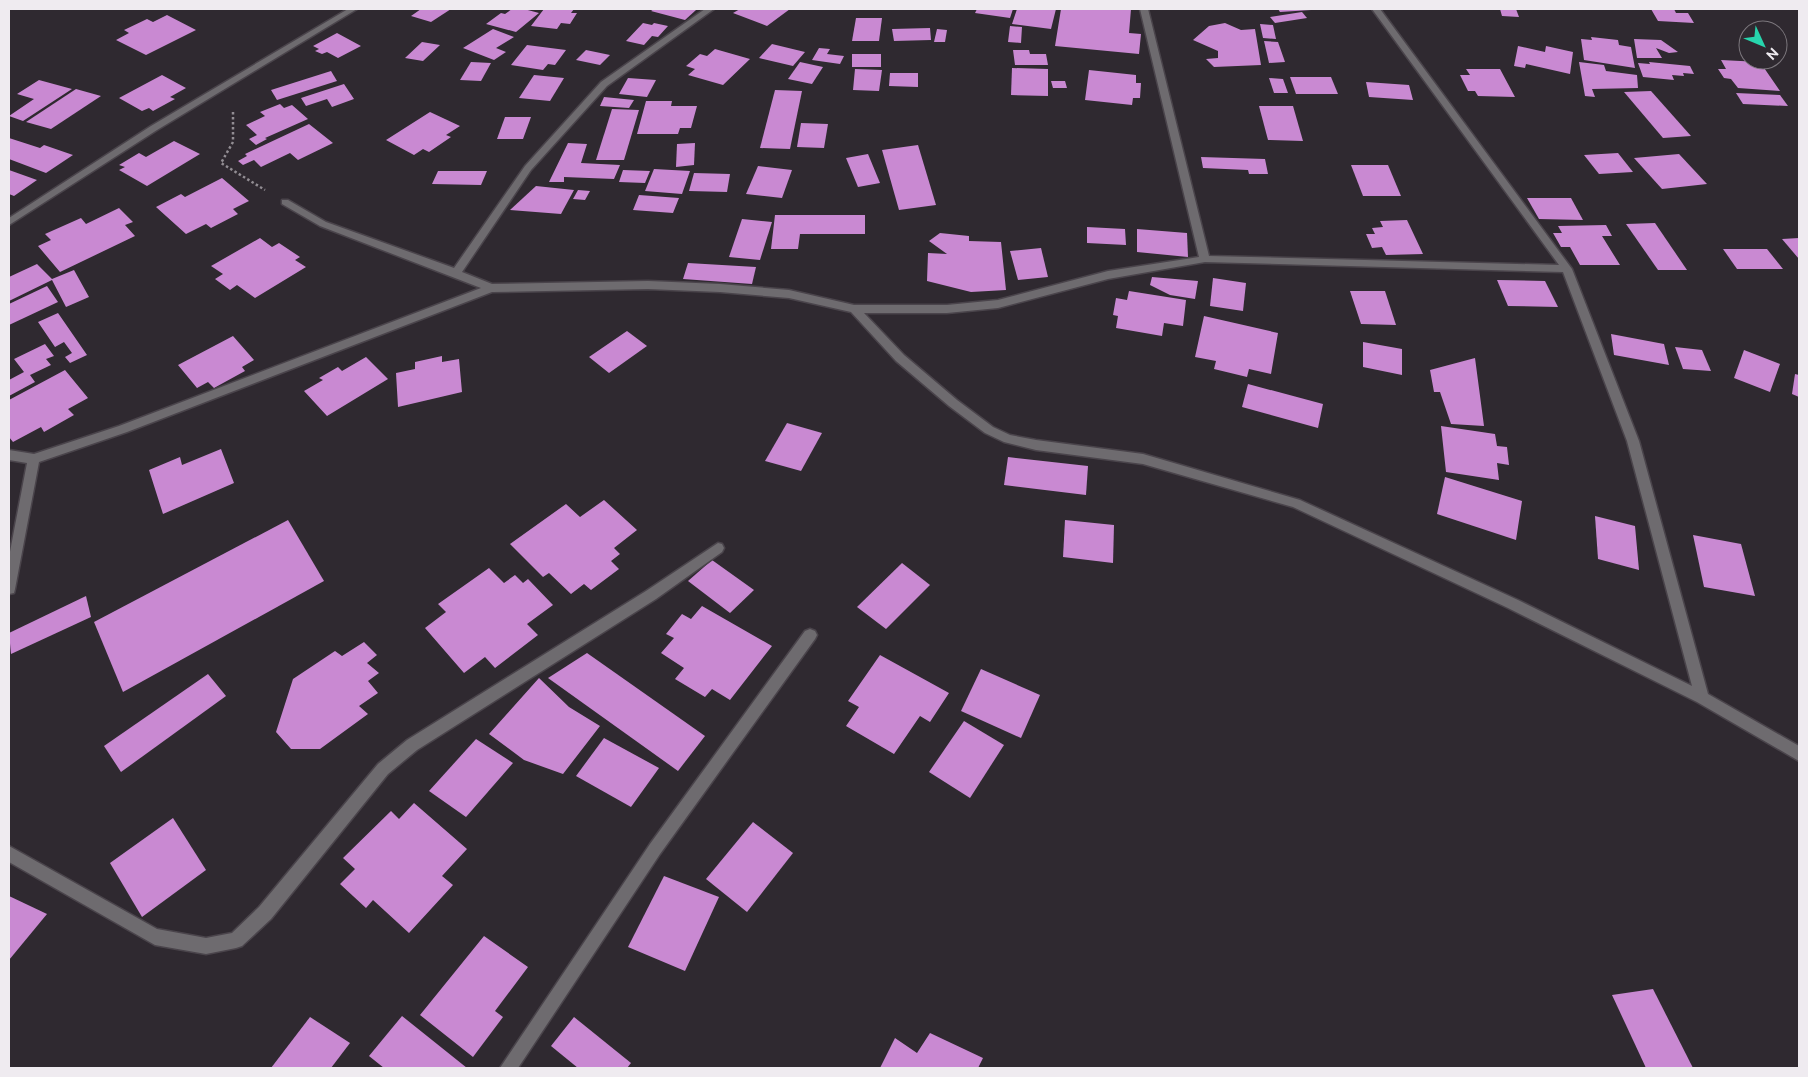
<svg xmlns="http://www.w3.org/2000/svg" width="1808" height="1077" viewBox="0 0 1808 1077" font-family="Ubuntu,sans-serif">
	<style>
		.building { fill: #c989d2 }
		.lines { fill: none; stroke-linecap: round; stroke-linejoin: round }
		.minor-casing { stroke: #4a444b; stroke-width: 3 }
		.path { stroke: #928d93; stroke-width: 2.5; stroke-dasharray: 2.5 2.5; stroke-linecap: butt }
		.minor { fill: #6e6b6f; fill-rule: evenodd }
	</style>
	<rect width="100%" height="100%" fill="#2f2930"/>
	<g class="building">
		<polygon points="421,9 451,9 431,22 411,16"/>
		<polygon points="512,9 524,9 539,13 516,32 486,24 501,13 505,14"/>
		<polygon points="544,9 574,9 571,13 577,13 570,24 561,23 557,29 531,26"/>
		<polygon points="654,9 693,9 696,10 685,20 651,11"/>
		<polygon points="740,9 790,9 767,26 733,13"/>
		<polygon points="977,9 1013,9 1010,18 975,13"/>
		<polygon points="1017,9 1056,9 1051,29 1012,24"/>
		<polygon points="1061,9 1131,9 1129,33 1141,34 1139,54 1055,46"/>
		<polygon points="1278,9 1311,9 1311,10 1280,12"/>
		<polygon points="1500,9 1516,9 1519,17 1502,16"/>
		<polygon points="1651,9 1674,9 1676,13 1688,13 1694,23 1658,21"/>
		<polygon points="1302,12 1307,18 1275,23 1270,17"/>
		<polygon points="167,15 196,30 146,55 116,40 129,33 124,30 147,19 153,22"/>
		<polygon points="856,18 882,18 879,41 852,41"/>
		<polygon points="643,23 652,25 654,23 668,26 658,37 652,36 644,45 626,41"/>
		<polygon points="1225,23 1241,30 1255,29 1261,65 1214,67 1206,59 1218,58 1218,51 1193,40 1209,26"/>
		<polygon points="1260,24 1273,25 1276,39 1263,38"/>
		<polygon points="1010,26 1022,27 1021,43 1008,42"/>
		<polygon points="930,28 931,40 894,41 892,29"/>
		<polygon points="493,29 514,37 496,48 506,52 494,60 463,48"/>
		<polygon points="937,29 947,30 945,42 934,42"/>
		<polygon points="337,33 361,46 338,58 327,52 322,54 315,51 319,49 313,46"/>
		<polygon points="1591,37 1618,40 1619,45 1631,47 1635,68 1584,60 1581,39 1592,40"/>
		<polygon points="1634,39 1661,40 1678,52 1669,53 1656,48 1662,58 1637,58"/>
		<polygon points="1264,41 1278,42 1285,62 1269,63"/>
		<polygon points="422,42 440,45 423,61 405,58"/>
		<polygon points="772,44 805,52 793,66 759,58"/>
		<polygon points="527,45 566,50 555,65 548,64 543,70 511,65"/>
		<polygon points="1518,46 1545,52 1546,46 1573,52 1570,74 1526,64 1525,68 1514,66"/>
		<polygon points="819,48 830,49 827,54 844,56 840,64 812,60"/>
		<polygon points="715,49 750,59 723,85 688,75 695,69 686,66 700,54 707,56"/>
		<polygon points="586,50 610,55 600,65 576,60"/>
		<polygon points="1013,50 1029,50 1030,54 1046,54 1048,65 1015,65"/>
		<rect x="852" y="54" width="29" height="13"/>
		<polygon points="1721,60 1760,62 1780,91 1738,88 1731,79 1724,78 1718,69 1726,69"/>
		<polygon points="471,62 491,63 481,81 460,80"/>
		<polygon points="800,62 823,67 812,84 788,79"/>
		<polygon points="1579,62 1604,65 1606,71 1637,75 1638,88 1592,89 1595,97 1585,96"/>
		<polygon points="1649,62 1690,66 1694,74 1683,73 1684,76 1672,75 1674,80 1643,77 1638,63 1650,64"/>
		<polygon points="1012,68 1048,69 1048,96 1011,95"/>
		<polygon points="855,69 882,70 879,91 853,90"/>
		<polygon points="1466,69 1500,69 1515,97 1478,96 1475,91 1468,91 1460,75 1470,75"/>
		<polygon points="1089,70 1136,75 1136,83 1141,83 1140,98 1133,98 1132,105 1085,100"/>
		<polygon points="331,71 337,81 277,100 271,90"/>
		<polygon points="890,73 918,73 918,87 889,86"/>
		<polygon points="162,75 186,88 170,97 175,99 153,111 149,108 142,111 119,98"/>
		<polygon points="534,75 564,78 550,101 519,98"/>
		<polygon points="1290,77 1331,77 1338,94 1296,94"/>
		<polygon points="628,78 656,80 647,97 619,94"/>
		<polygon points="1269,78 1283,79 1288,93 1274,93"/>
		<polygon points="39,80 72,89 23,121 9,116 34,99 17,94"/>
		<polygon points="1051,81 1065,81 1067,88 1053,88"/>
		<polygon points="1366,82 1409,85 1413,100 1369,97"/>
		<polygon points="344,84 354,99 332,107 327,99 306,106 301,98"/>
		<polygon points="76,89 101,96 51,129 26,122"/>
		<polygon points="775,90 802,91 790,149 760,148"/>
		<polygon points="1651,91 1691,136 1663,138 1624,92"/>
		<polygon points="1736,93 1780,95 1788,106 1743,104"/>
		<polygon points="604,97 634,100 629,108 600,106"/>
		<polygon points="646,101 672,101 671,106 697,106 691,128 680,128 678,134 637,134"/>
		<polygon points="280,104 284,108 292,105 308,119 265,138 267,139 256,145 249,139 257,135 246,125 265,116 260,112"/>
		<polygon points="1259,106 1293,106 1303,141 1268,140"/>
		<polygon points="612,109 639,110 624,160 596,160"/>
		<polygon points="430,112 460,126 446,135 451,137 429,152 423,149 414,155 386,140"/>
		<polygon points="505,117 531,117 523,139 497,139"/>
		<polygon points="801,123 828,124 824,148 797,147"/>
		<polygon points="309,124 333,143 298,160 290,153 261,167 254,160 243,165 238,161 247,156 245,154"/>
		<polygon points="9,138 40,148 44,145 73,155 46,173 9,159"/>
		<polygon points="174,141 200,154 147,186 119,170 125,167 119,165 139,153 146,157"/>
		<polygon points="568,143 587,144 581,163 620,165 614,179 564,177 564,182 549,182"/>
		<polygon points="695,143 694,165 676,167 677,144"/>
		<polygon points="918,145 936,205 899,210 882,150"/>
		<polygon points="1618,153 1633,172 1599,174 1584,155"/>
		<polygon points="868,154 880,183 858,187 846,158"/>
		<polygon points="1679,154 1707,184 1662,189 1634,158"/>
		<polygon points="1201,157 1265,159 1268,174 1249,174 1248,170 1203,168"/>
		<polygon points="1351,165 1388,165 1401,196 1363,196"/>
		<polygon points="758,166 792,170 782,198 746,194"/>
		<polygon points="654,169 690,171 682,194 645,191"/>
		<polygon points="9,170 37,180 14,196 9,194"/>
		<polygon points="623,170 650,171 645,183 619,182"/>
		<polygon points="438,171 487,171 481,185 432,184"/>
		<polygon points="694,173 730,174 727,192 689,191"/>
		<polygon points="222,178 249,201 233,209 238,214 211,228 206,224 186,234 156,207 181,194 185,197"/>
		<polygon points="536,186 574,190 561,214 510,210"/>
		<polygon points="578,190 590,191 585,200 573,199"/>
		<polygon points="639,195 679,198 673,213 633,210"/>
		<polygon points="1527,198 1571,198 1583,220 1539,219"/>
		<polygon points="119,208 133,222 125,225 135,236 60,272 38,246 51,240 45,234 81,218 86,224"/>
		<polygon points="775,215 865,215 865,234 800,234 798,249 771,249"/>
		<polygon points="742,219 772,222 760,260 729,257"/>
		<polygon points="1407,220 1423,254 1386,255 1382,247 1372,248 1366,234 1375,234 1372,228 1383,227 1380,221"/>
		<polygon points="1655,223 1687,270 1658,270 1626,224"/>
		<polygon points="1606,225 1612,236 1602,236 1620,265 1580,265 1570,247 1561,247 1553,233 1562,233 1558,226"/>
		<polygon points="1087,227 1125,229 1126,245 1087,243"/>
		<polygon points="1137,229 1187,233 1188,257 1137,252"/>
		<polygon points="940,233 969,236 969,241 1001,242 1006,290 971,292 927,281 928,253 947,254 929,241"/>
		<polygon points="260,238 272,247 279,243 300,257 295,260 306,267 255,298 237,285 230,290 215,279 223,274 211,266"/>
		<polygon points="1799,238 1799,259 1782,239"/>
		<polygon points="1041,248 1048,277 1018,280 1010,251"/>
		<polygon points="1723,249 1767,249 1783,269 1737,269"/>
		<polygon points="688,263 756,267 752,284 683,279"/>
		<polygon points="37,264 52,279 74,270 89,297 66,307 52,280 9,301 9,277"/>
		<polygon points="1152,277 1198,281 1195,299 1170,295 1150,285"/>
		<polygon points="1213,278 1246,283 1243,311 1210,306"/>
		<polygon points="1497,280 1545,281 1558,307 1508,306"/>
		<polygon points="47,286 58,302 9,325 9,304"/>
		<polygon points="1129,291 1186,300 1183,326 1164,323 1162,336 1116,328 1118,316 1113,315 1116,298 1127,300"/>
		<polygon points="1350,291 1385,291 1396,325 1361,324"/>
		<polygon points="58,313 87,355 70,363 65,357 72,353 64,342 55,347 38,322"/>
		<polygon points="1204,316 1278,333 1271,374 1249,369 1247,377 1214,369 1216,361 1195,357"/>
		<polygon points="627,331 647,346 609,373 589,357"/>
		<polygon points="1611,334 1664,344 1669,365 1614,355"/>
		<polygon points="233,336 254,360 242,367 245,371 214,388 208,382 197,388 178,365"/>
		<polygon points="1363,342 1402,349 1402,375 1363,367"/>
		<polygon points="45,344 54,356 46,359 51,365 30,375 35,382 9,396 9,380 24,372 14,359"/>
		<polygon points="1675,347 1702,350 1711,371 1683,369"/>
		<polygon points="1744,350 1780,364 1770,392 1734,378"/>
		<polygon points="442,356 442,362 459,359 462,392 398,407 396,373 415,369 415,362"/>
		<polygon points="366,357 388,379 327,416 304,391 323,380 319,378 338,367 342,371"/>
		<polygon points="1475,358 1484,426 1451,424 1440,392 1434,392 1430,370"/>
		<polygon points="65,370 88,398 68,409 74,415 44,432 41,427 13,442 9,437 9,400"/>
		<polygon points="1795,374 1799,375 1799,397 1792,394"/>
		<polygon points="1248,384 1323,404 1318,428 1242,407"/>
		<polygon points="787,423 822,433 801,471 765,461"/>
		<polygon points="1441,426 1495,434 1497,446 1507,447 1509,465 1497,463 1499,480 1446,472"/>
		<polygon points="221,449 234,483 163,514 149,470 180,457 182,465"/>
		<polygon points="1008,457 1088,466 1086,495 1004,485"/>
		<polygon points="1445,477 1522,501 1516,540 1437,514"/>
		<polygon points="604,500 637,530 614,548 620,554 611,561 619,569 591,590 584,584 571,594 549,573 543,577 510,544 566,504 580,517"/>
		<polygon points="1595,516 1635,526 1639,570 1598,559"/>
		<polygon points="288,520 324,581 123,692 94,622"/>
		<polygon points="1065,520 1114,525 1113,563 1063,557"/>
		<polygon points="1693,535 1741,544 1755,596 1704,587"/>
		<polygon points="712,560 754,590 730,613 688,581"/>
		<polygon points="902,563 930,585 886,629 857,607"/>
		<polygon points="489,568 504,583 515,575 523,583 528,579 553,605 527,624 538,635 495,668 485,657 464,673 425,628 446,612 438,604"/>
		<polygon points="86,596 91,617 11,654 9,633"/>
		<polygon points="702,606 772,646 730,700 712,689 705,697 675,679 684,668 661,653 674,638 666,634 682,614 691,619"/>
		<polygon points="364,642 377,655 367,663 379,673 368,681 378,693 359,706 368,714 320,749 291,749 276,732 293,679 335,651 342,656"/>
		<polygon points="587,653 705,736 678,771 548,678"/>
		<polygon points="880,655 949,693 930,722 920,716 894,754 846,726 859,707 848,701"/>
		<polygon points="981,669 1040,695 1021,738 961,711"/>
		<polygon points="208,674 226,696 121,772 104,746"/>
		<polygon points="539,678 569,707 600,726 563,774 524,760 489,734"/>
		<polygon points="964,721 1004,745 970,798 929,772"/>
		<polygon points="604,738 659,768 631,807 576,776"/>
		<polygon points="476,739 513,763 466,817 429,791"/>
		<polygon points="414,803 467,849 442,876 453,885 409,933 373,900 366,908 340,884 355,869 343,858 391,811 399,819"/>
		<polygon points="173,818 206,870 142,917 110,863"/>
		<polygon points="753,822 793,853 747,912 706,879"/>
		<polygon points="664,876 719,897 685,971 628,947"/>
		<polygon points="9,896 47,914 9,960"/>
		<polygon points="484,936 528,967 495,1011 503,1017 473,1057 420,1015"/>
		<polygon points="1653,989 1693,1068 1646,1068 1612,995"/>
		<polygon points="402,1016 467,1068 384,1068 369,1056"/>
		<polygon points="310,1017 350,1043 331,1068 271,1068"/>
		<polygon points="574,1017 631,1063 627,1068 578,1068 551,1046"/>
		<polygon points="930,1033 983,1058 978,1068 880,1068 895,1038 917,1053"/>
	</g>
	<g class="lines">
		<defs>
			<g id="minor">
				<polygon points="348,9 357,9 157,130 9,225 9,218 151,126"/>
				<path d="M 705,9 L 714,9 L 607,86 L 531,170 L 462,272 L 492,284 L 648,281 L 720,284 L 789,290 L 854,305 L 947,305 L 998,300 L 1108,271 L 1199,257 L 1140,9 L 1148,9 L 1209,256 L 1559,265 L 1372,9 L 1380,9 L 1572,269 L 1639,441 L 1708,694 L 1799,746 L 1799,761 L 1697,702 L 1508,608 L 1293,507 L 1143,464 L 1036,450 L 1004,442 L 985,433 L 949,406 L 896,361 L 851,312 L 789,298 L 720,292 L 648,289 L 492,292 L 127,432 L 39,462 L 15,589 L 14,593 L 9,594 L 9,557 L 27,463 L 9,460 L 9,450 L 34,454 L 119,426 L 481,288 L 320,226 L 282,204 L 282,200 L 288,200 L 326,222 L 454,268 L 525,166 L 601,82 ZM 1205,262 L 1563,272 L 1627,441 L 1692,686 L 1518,600 L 1300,500 L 1143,454 L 1036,440 L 1010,435 L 993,427 L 957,400 L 904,355 L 864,313 L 947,313 L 998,308 L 1108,279 Z"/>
				<polygon points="718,543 722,544 724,548 722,552 656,599 417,750 388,774 271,919 242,946 236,948 206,954 155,945 9,862 9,846 157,929 206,938 232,933 259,907 378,764 407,740 646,591"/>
				<polygon points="810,629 815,631 817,635 815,639 660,854 518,1068 500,1068 650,844 805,631"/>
			</g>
		</defs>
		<use href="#minor" class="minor-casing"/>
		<polyline class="path" points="233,112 233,142 221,163 265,190"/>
		<use href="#minor" class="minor"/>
	</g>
	<rect width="1808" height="1077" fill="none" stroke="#efebf0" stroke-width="20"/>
	<g transform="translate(1763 45) rotate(134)"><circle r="24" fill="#2f2930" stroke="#7c777d"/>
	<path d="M0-4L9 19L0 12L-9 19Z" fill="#27d5ad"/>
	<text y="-8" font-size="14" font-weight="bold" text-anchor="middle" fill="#efebf0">N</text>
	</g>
</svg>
